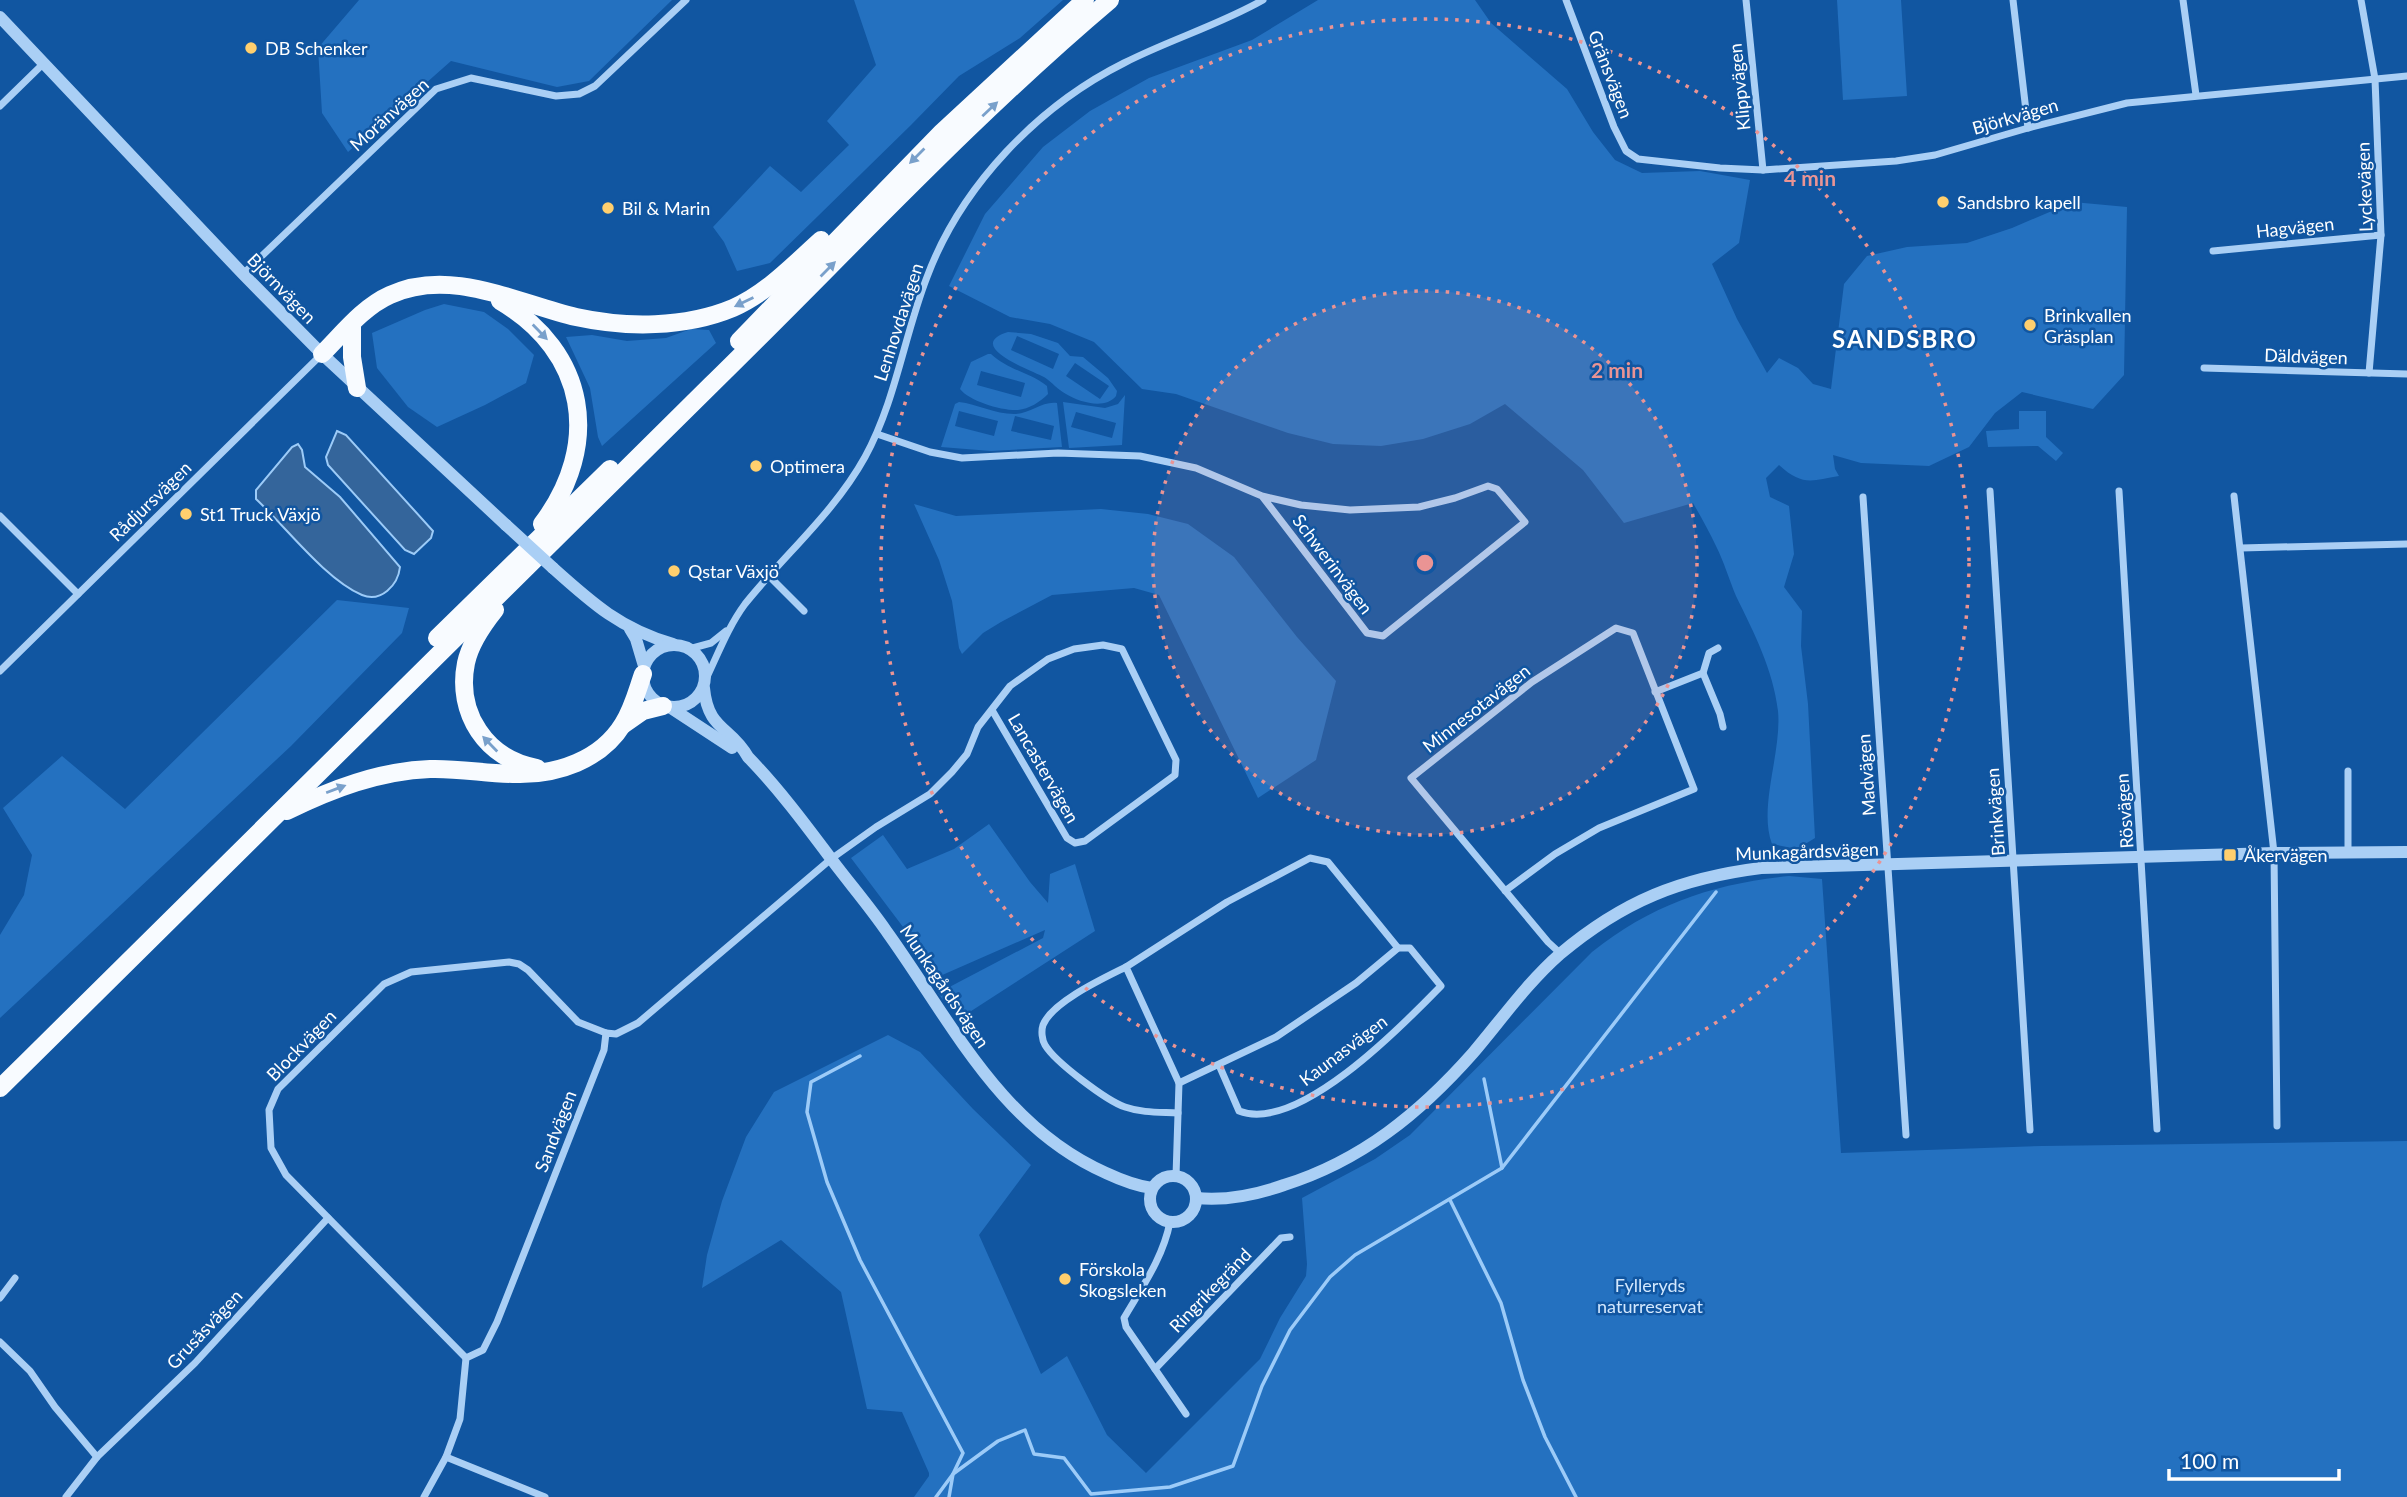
<svg xmlns="http://www.w3.org/2000/svg" width="2407" height="1497" viewBox="0 0 2407 1497" font-family="Lato,sans-serif">
	<style>
		.green { fill: #2471c0; fill-rule: evenodd }
		.water { fill: #34659b; stroke: #9ccbf8; stroke-width: 2 }
		.lines { fill: none; stroke-linecap: round; stroke-linejoin: round }
		.stream { stroke: #9ccbf8; stroke-width: 3.5 }
		.minor { stroke: #aacff5; stroke-width: 7 }
		.tertiary { stroke: #aacff5; stroke-width: 12 }
		.primary { stroke: #f8fbff; stroke-width: 18 }
		.tertiary-bridge { stroke: #aacff5; stroke-width: 12 }
		.oneway { fill: #79a0cb }
		.ring { fill: none; stroke: #ea9494; stroke-width: 3.5; stroke-dasharray: 3.5 7 }
		.poi-dot { fill: #ffcf6e; stroke: #1156a1; stroke-width: 2.5 }
		.labels { text-anchor: middle; dominant-baseline: central; stroke-width: 5; stroke-linejoin: round; paint-order: stroke }
		.poi-label { font-size: 18px; fill: #fff; stroke: #1156a1; text-anchor: start }
		.street-label { font-size: 18px; fill: #fff; stroke: #1156a1 }
		.park-label { font-size: 18px; fill: #d3e8fe; stroke: #1156a1 }
		.district-label { font-size: 24px; font-weight: bold; letter-spacing: 2px; fill: #fff; stroke: #1156a1 }
		.centre { fill: #ea9494; stroke: #1156a1; stroke-width: 3.5 }
		.ring-label { font-size: 21px; text-anchor: middle; font-weight: bold; fill: #ea9494; stroke: #1156a1; stroke-width: 5; stroke-linejoin: round; paint-order: stroke }
	</style>
	<rect width="100%" height="100%" fill="#1156a1"/>
	<g class="green">
		<polygon points="359,0 672,0 589,81 557,87 451,61 348,152 322,113 318,48"/>
		<polygon points="854,0 1063,0 1020,38 959,76 911,125 770,263 737,271 724,242 713,227 770,166 801,192 849,145 827,121 876,65"/>
		<path d="M 1318,0 L 1475,0 L 1491,23 L 1567,89 L 1593,132 L 1615,160 L 1642,173 L 1700,171 L 1750,180 L 1739,243 L 1712,264 L 1737,319 L 1767,373 L 1779,358 L 1798,368 L 1813,384 L 1831,389 L 1844,284 L 1867,256 L 1907,247 L 1967,243 L 2012,228 L 2073,202 L 2127,207 L 2124,375 L 2093,409 L 2022,392 L 1995,413 L 1969,447 L 1929,466 L 1861,463 L 1833,455 L 1835,469 L 1839,476 C 1811,481 1802,486 1779,465 L 1766,478 L 1770,497 L 1789,506 L 1794,554 L 1784,587 L 1802,611 L 1801,646 L 1808,704 L 1815,838 L 1797,849 L 1772,844 C 1758,807 1782,752 1778,711 C 1773,669 1754,633 1736,596 C 1729,579 1724,562 1716,546 C 1709,531 1701,517 1693,503 L 1624,523 L 1583,470 L 1505,404 L 1470,424 L 1423,439 L 1381,446 L 1333,444 L 1288,433 L 1176,394 L 1142,389 L 1094,342 L 1050,324 L 1010,317 L 949,286 L 985,214 L 1043,147 L 1090,111 L 1149,78 L 1252,40 Z"/>
		<polygon points="1837,0 1901,0 1907,96 1843,100"/>
		<polygon points="444,304 484,312 508,329 534,355 526,383 485,405 437,427 408,407 377,368 372,333 425,310"/>
		<polygon points="691,329 709,330 716,343 602,446 598,437 590,388 566,337 592,335 627,341 666,338"/>
		<path d="M 1008,332 L 1031,334 L 1058,343 L 1070,356 L 1083,357 L 1108,378 L 1117,391 L 1116,396 C 1105,410 1079,402 1066,394 C 1058,390 1052,382 1044,377 C 1035,372 962,346 1008,332 ZM 1017,336 L 1059,354 L 1053,369 L 1011,350 ZM 1075,363 L 1109,386 L 1100,399 L 1066,376 Z"/>
		<path d="M 988,354 L 991,354 C 1008,370 1029,372 1047,386 L 1048,394 C 1040,402 1029,409 1018,410 C 1002,411 969,401 960,389 L 971,362 ZM 981,371 L 1025,383 L 1021,397 L 977,385 Z"/>
		<path d="M 1125,395 L 1122,445 L 1069,448 L 1063,402 L 1105,408 L 1118,404 ZM 1076,412 L 1116,423 L 1112,438 L 1071,427 Z"/>
		<path d="M 959,402 C 977,404 995,414 1014,414 C 1030,414 1042,401 1057,403 L 1062,447 L 991,451 L 941,447 L 955,404 ZM 959,411 L 998,421 L 994,436 L 955,426 ZM 1015,416 L 1054,426 L 1051,440 L 1011,431 Z"/>
		<polygon points="2019,411 2046,411 2046,437 2063,453 2056,461 2038,446 1988,447 1986,431 2019,429"/>
		<polygon points="914,504 956,516 1101,509 1148,514 1188,524 1234,557 1297,637 1336,681 1316,760 1258,798 1159,595 1134,588 1052,595 1001,622 983,633 962,654 959,648 952,601 939,560"/>
		<polygon points="337,600 409,608 402,633 291,746 0,1018 0,935 24,895 32,855 3,808 62,756 125,809"/>
		<polygon points="989,824 1030,882 1048,903 1050,874 1075,864 1095,931 965,1015 943,1000 938,993 1043,938 1045,930 940,976 851,858 883,835 907,869 954,849"/>
		<path d="M 1789,876 L 1822,879 L 1841,1153 L 2042,1146 L 2407,1141 L 2407,1497 L 914,1497 L 929,1476 L 929,1473 L 902,1412 L 867,1409 L 841,1292 L 781,1240 L 702,1288 L 707,1255 L 722,1201 L 746,1137 L 774,1092 L 888,1035 L 920,1052 L 973,1109 L 1031,1165 L 979,1235 L 1041,1374 L 1067,1356 L 1107,1435 L 1146,1473 L 1260,1359 L 1280,1318 L 1306,1276 L 1307,1264 L 1302,1198 L 1375,1159 L 1410,1135 L 1592,952 C 1652,904 1713,884 1789,876 Z"/>
	</g>
	<g class="water">
		<polygon points="337,431 346,435 433,531 431,538 414,554 405,550 328,465 326,457"/>
		<path d="M 298,444 L 302,450 L 305,467 L 340,497 L 400,567 C 398,585 381,603 362,595 C 325,579 286,527 256,499 L 256,490 L 292,447 Z"/>
	</g>
	<g class="lines">
		<g class="stream">
			<polyline points="860,1056 811,1082 807,1112 827,1182 860,1260 963,1453 953,1474 949,1497"/>
			<polyline points="1484,1079 1502,1168"/>
			<polyline points="1450,1200 1501,1303 1523,1380 1545,1437 1576,1497"/>
			<polyline points="936,1497 953,1474 998,1441 1025,1430 1034,1454 1064,1458 1091,1494 1170,1487 1233,1466 1262,1386 1290,1330 1330,1277 1355,1255 1502,1168 1716,892"/>
		</g>
		<g class="minor">
			<polyline points="1566,0 1614,127 1626,151 1638,159 1720,168 1763,170 1896,161 1935,155 2028,128 2127,103 2407,76"/>
			<polyline points="1746,0 1763,170"/>
			<polyline points="2013,0 2028,128"/>
			<polyline points="2183,0 2196,95"/>
			<polyline points="2361,0 2375,79 2381,235 2369,373"/>
			<polyline points="0,106 44,63"/>
			<polyline points="2213,251 2381,235"/>
			<polyline points="243,274 436,89 471,78 556,96 579,94 595,86 686,0"/>
			<polyline points="2204,368 2407,374"/>
			<polyline points="877,434 930,452 962,458 1058,453 1140,456 1196,468 1262,496 1301,505 1350,510 1419,507 1455,498 1488,486 1497,489 1525,522 1383,636 1367,633 1262,496"/>
			<polyline points="1990,491 2030,1130"/>
			<polyline points="2119,491 2157,1129"/>
			<polyline points="2234,496 2274,853 2277,1126"/>
			<polyline points="1863,497 1906,1135"/>
			<polyline points="0,516 78,594"/>
			<polyline points="2241,548 2407,544"/>
			<polyline points="769,576 804,611"/>
			<polyline points="689,649 711,643 726,631"/>
			<polyline points="0,671 322,354"/>
			<polyline points="1703,673 1720,714 1723,727"/>
			<path d="M 706,679 C 718,654 728,627 745,604 C 785,554 834,513 865,457 C 896,400 904,336 927,277 C 961,186 1038,106 1124,63 C 1169,40 1219,25 1263,0"/>
			<polyline points="1655,692 1703,673 1709,653 1718,648"/>
			<polyline points="2348,771 2348,852"/>
			<polyline points="1505,891 1555,854 1599,828 1694,789 1633,633 1616,628 1532,682 1411,778 1548,942 1561,954"/>
			<path d="M 1126,967 C 1104,978 1052,1002 1043,1025 C 1041,1031 1042,1040 1045,1045 C 1055,1062 1107,1101 1125,1107 C 1142,1113 1160,1112 1178,1113"/>
			<path d="M 1179,1083 L 1276,1037 L 1356,983 L 1398,948 L 1410,948 L 1441,986 C 1404,1024 1298,1134 1239,1111 L 1219,1065"/>
			<polyline points="1176,1176 1179,1083 1126,967 1227,902 1310,858 1328,862 1398,948"/>
			<path d="M 1170,1222 C 1163,1258 1142,1287 1124,1318 L 1126,1327 L 1186,1414"/>
			<polyline points="0,1298 15,1278"/>
			<polyline points="0,1342 30,1371 55,1407 97,1457"/>
			<polyline points="466,1358 286,1175 271,1148 269,1110 278,1089 384,984 411,972 509,962 519,964 528,970 578,1022 606,1033"/>
			<polyline points="1155,1369 1281,1238 1290,1237"/>
			<polyline points="446,1457 545,1497"/>
			<polyline points="66,1497 97,1457 195,1363 328,1218"/>
			<polyline points="424,1497 446,1457 460,1419 466,1358 483,1350 497,1322 604,1050 606,1033 616,1034 638,1023 831,859 876,827 930,794 952,772 967,754 978,727 1010,686 1048,659 1074,649 1103,645 1122,649 1176,760 1175,775 1085,841 1075,843 1067,838 992,710"/>
		</g>
		<g class="tertiary">
			<polyline points="0,17 243,274 322,354 506,525"/>
			<path d="M 553,568 C 593,604 621,629 673,644"/>
			<polyline points="630,629 636,639 644,666"/>
			<circle cx="674" cy="676" r="31"/>
			<path d="M 704,688 C 708,731 731,726 748,757 C 779,789 805,824 832,860 C 850,884 870,907 887,932 C 951,1021 1001,1127 1106,1173 C 1121,1180 1136,1186 1152,1188"/>
			<polyline points="671,708 732,748"/>
			<circle cx="1173" cy="1199" r="23"/>
			<path d="M 1196,1198 C 1226,1201 1256,1195 1284,1185 C 1361,1161 1420,1113 1473,1053 C 1501,1020 1527,983 1560,954 C 1623,901 1681,878 1761,868 L 2274,853 L 2407,852"/>
		</g>
		<g class="primary">
			<path d="M 500,301 C 587,352 602,444 542,524"/>
			<polyline points="352,324 352,357 357,388"/>
			<polyline points="739,341 942,132 1085,0"/>
			<path d="M 322,354 C 343,333 363,307 390,295 C 450,267 517,303 576,317 C 626,328 685,328 733,308 C 767,293 793,265 821,240"/>
			<path d="M 495,610 C 483,625 470,644 466,663 C 456,713 486,759 537,768"/>
			<polyline points="437,638 610,469"/>
			<polyline points="623,725 643,711 663,706"/>
			<path d="M 287,811 C 332,789 379,771 430,769 C 459,768 488,774 516,774 C 557,775 601,760 623,724 C 633,708 637,691 643,674"/>
			<path d="M 0,1088 C 238,855 474,620 711,385 C 843,256 969,119 1110,0"/>
		</g>
		<polyline class="tertiary-bridge" points="506,525 553,568"/>
	</g>
	<defs><path id="oneway-solid" d="M-6-.8H1V-3.2L6.5 0L1 3.2V.8H-6Z" transform="scale(1.75)"/></defs>
	<g class="oneway">
		<use href="#oneway-solid" transform="translate(990 109) rotate(-43)"/>
		<use href="#oneway-solid" transform="translate(917 156) rotate(135)"/>
		<use href="#oneway-solid" transform="translate(828 269) rotate(-45)"/>
		<use href="#oneway-solid" transform="translate(744 302) rotate(154)"/>
		<use href="#oneway-solid" transform="translate(540 332) rotate(46)"/>
		<use href="#oneway-solid" transform="translate(490 744) rotate(-134)"/>
		<use href="#oneway-solid" transform="translate(336 789) rotate(-21)"/>
	</g>
	<circle cx="1425" cy="563" r="272" fill="#ea9494" fill-opacity=".12"/>
	<g class="ring">
		<circle cx="1425" cy="563" r="272"/>
		<circle cx="1425" cy="563" r="544"/>
	</g>
	<g class="poi-dot">
		<circle cx="251" cy="48" r="7"/>
		<circle cx="1943" cy="202" r="7"/>
		<circle cx="608" cy="208" r="7"/>
		<circle cx="2030" cy="325" r="7"/>
		<circle cx="756" cy="466" r="7"/>
		<circle cx="186" cy="514" r="7"/>
		<circle cx="674" cy="571" r="7"/>
		<rect x="2223" y="848" width="14" height="14" rx="3.5"/>
		<circle cx="1065" cy="1279" r="7"/>
	</g>
	<g class="labels">
		<g class="poi-label">
			<text x="265" y="48">DB Schenker</text>
			<text x="1957" y="202">Sandsbro kapell</text>
			<text x="622" y="208">Bil &amp; Marin</text>
			<text x="2044" y="315">Brinkvallen<tspan x="2044" dy="21">Gräsplan</tspan></text>
			<text x="770" y="466">Optimera</text>
			<text x="200" y="514">St1 Truck Växjö</text>
			<text x="688" y="571">Qstar Växjö</text>
			<text x="2244" y="855">Åkervägen</text>
			<text x="1079" y="1269">Förskola<tspan x="1079" dy="21">Skogsleken</tspan></text>
		</g>
		<g class="street-label">
			<text transform="translate(1611 74) rotate(69)">Gränsvägen</text>
			<text transform="translate(1739 87) rotate(-96)">Klippvägen</text>
			<text transform="translate(389 114) rotate(-42)">Moränvägen</text>
			<text transform="translate(2015 116) rotate(-16)">Björkvägen</text>
			<text transform="translate(2364 187) rotate(-92)">Lyckevägen</text>
			<text transform="translate(2295 227) rotate(-6)">Hagvägen</text>
			<text transform="translate(282 288) rotate(46)">Björnvägen</text>
			<text transform="translate(898 322) rotate(-72)">Lenhovdavägen</text>
			<text transform="translate(2306 356) rotate(2)">Däldvägen</text>
			<text transform="translate(150 501) rotate(-44)">Rådjursvägen</text>
			<text transform="translate(1333 564) rotate(53)">Schwerinvägen</text>
			<text transform="translate(1476 708) rotate(-38)">Minnesotavägen</text>
			<text transform="translate(1044 768) rotate(60)">Lancastervägen</text>
			<text transform="translate(1866 775) rotate(-94)">Madvägen</text>
			<text transform="translate(2124 811) rotate(-94)">Rösvägen</text>
			<text transform="translate(1995 812) rotate(-94)">Brinkvägen</text>
			<text transform="translate(1807 851) rotate(-2)">Munkagårdsvägen</text>
			<text transform="translate(945 986) rotate(56)">Munkagårdsvägen</text>
			<text transform="translate(301 1045) rotate(-46)">Blockvägen</text>
			<text transform="translate(1343 1050) rotate(-37)">Kaunasvägen</text>
			<text transform="translate(555 1131) rotate(-69)">Sandvägen</text>
			<text transform="translate(1210 1290) rotate(-46)">Ringrikegränd</text>
			<text transform="translate(204 1329) rotate(-47)">Grusåsvägen</text>
		</g>
		<g class="park-label">
			<text x="1650" y="1285">Fylleryds<tspan x="1650" dy="21">naturreservat</tspan></text>
		</g>
		<g class="district-label">
			<text x="1905" y="338">SANDSBRO</text>
		</g>
	</g>
	<circle cx="1425" cy="563" r="10" class="centre"/>
	<g class="ring-label">
		<text x="1810" y="186">4 min</text>
		<text x="1617" y="378">2 min</text>
	</g>
	<path d="M2169 1469v10h170v-10" fill="none" stroke="#ffffff" stroke-width="3.5"/>
	<text x="2180" y="1469" font-size="21" fill="#ffffff" stroke="#1156a1" stroke-width="5" paint-order="stroke">100 m</text>
</svg>
